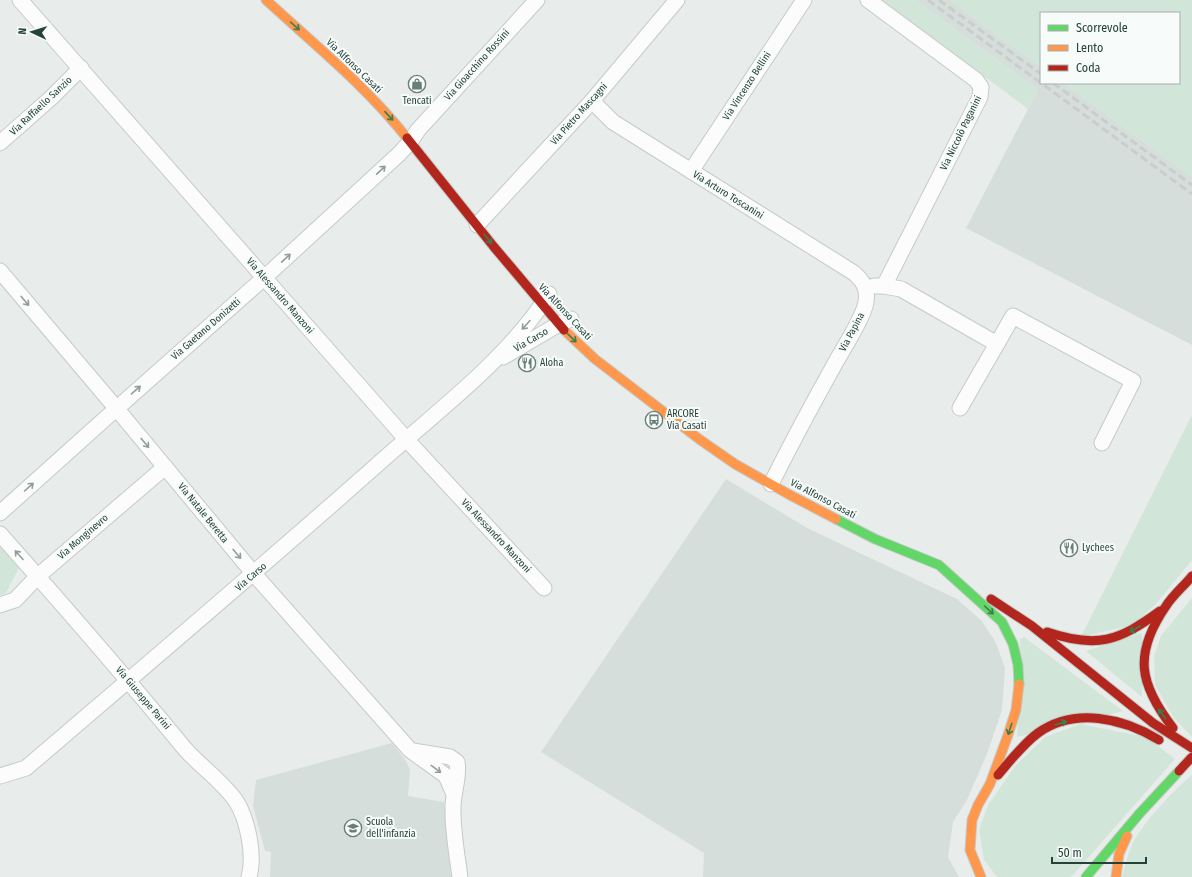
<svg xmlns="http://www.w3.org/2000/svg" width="1192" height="877" viewBox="0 0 1192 877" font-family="'Fira Sans Condensed',sans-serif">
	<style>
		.built { fill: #d6dedb }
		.green { fill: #d1e6d8 }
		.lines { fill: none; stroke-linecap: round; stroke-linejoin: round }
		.street-casing { stroke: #c5cac8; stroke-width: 17 }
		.fast-casing { stroke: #c3cbc8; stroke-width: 11 }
		.slow-casing { stroke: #c3cbc8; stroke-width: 11 }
		.jam-casing { stroke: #c3cbc8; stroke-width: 11 }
		.street { stroke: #fcfcfc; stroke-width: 15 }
		.fast { stroke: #63d668; stroke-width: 9 }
		.slow { stroke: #ff974d; stroke-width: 9 }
		.jam { stroke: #b3261e; stroke-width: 9 }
		.rail { stroke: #c9cdcc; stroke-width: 3; stroke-dasharray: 8 4; stroke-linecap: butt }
		.jam-bridge-casing { stroke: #c3cbc8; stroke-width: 11; stroke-linecap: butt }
		.jam-bridge { stroke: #b3261e; stroke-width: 9 }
		.oneway { stroke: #3d7d4c }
		.oneway2 { stroke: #909f9b }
		.labels { text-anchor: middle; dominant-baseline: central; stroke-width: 4; stroke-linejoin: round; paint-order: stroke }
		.street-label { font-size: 10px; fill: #24423a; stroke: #f7fbf9 }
		.poi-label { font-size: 10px; fill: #24423a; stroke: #f7fbf9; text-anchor: start }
	</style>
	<rect width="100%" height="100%" fill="#e8edeb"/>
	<g class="built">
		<polygon points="915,0 950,0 1041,67 1041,83 1063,83 1192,177 1192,345 966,228 1038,90"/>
		<polygon points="726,479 807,528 957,599 982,621 996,643 1005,668 1002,710 987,754 967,800 953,822 948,857 959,877 703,877 704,853 541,752"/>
		<polygon points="392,743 406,761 410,770 408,796 444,802 451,877 270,877 271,852 265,851 253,806 256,780"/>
	</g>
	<g class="green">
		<polygon points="882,0 915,0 1038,90 1028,109"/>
		<polygon points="950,0 1192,0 1192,177 1063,83 1179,83 1179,13 1041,13 1041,67"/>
		<polygon points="1192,415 1192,560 1156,604 1132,625 1081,637"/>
		<polygon points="0,547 19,568 6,593 0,595"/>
		<polygon points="1192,598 1192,737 1174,718 1155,685 1154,656 1161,636"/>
		<polygon points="1142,633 1142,697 1086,651"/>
		<polygon points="1024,637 1123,711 1017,737 1020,639"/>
		<polygon points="1080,724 1146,737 1175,759 1073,875 1070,877 997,877 984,860 979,830 988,805 1015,766 1045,737"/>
		<path d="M 1192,775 L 1192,877 L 1122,877 C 1125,867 1127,857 1131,847 C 1141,824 1172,792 1192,775 Z"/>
	</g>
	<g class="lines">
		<defs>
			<g id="street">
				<polyline points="20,0 406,439 544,588"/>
				<polyline points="868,0 976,80 981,87 980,97 884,286"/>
				<path d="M 592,101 L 613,122 L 854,273 C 864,282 868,289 866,302 C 864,316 845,346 837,360 C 814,401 792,442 771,484"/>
				<polyline points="0,143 51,98 81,68"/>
				<polyline points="691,171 804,0"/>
				<polyline points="477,225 592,101 677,0"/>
				<polyline points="0,271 116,408 254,574 410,750 446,776 454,794"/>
				<polyline points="874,286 884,286 901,289 997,344"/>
				<polyline points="503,357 559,324 571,319"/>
				<polyline points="960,408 1013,316 1133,381 1102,443"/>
				<polyline points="0,513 107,417 264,278 399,154 410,142 418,130 537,0"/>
				<path d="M 0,534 C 63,605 125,676 185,749 C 201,767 222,781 236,801 C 248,820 255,856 249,877"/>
				<polyline points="0,605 15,600 38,576 165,467"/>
				<path d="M 413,751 L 450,757 L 457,762 C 460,778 452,794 453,811 C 453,833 457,855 460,877"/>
				<path d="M 0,776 L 26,768 C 144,667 262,567 378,464 C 436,412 507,360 549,294"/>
			</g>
			<g id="fast">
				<polyline points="836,519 875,539 939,565 1002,622 1013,644 1018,665 1019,684"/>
				<polyline points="1086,877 1140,813 1179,771"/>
			</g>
			<g id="slow">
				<path d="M 266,0 C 314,44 366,86 407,138"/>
				<polyline points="564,330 595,359 699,439 735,464 790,495 836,519"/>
				<polyline points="981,877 970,850 972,820 978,805 990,784 1008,735 1016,710 1019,684"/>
				<polyline points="1116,877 1119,854 1127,836"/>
			</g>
			<g id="jam">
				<polyline points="407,138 494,247 564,330"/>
				<polyline points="991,599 1032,626 1153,723 1192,748"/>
				<path d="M 1047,632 C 1097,649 1119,641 1160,611"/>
				<path d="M 1173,728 C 1139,684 1133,654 1166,606 C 1173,595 1184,586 1192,576"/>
				<path d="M 998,775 C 1010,761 1023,744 1038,733 C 1075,707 1123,718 1159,740"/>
			</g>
		</defs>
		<use href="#street" class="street-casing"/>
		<use href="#fast" class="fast-casing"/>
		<use href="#slow" class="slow-casing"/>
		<use href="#jam" class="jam-casing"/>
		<use href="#street" class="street"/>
		<use href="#fast" class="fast"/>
		<use href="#slow" class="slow"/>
		<use href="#jam" class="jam"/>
		<g class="rail">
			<polyline points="928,0 1192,194"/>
			<polyline points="939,0 1041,74"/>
			<polyline points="1053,83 1192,185"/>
		</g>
		<defs>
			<polyline id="jam-bridge" points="1179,771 1192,757"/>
		</defs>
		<use href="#jam-bridge" class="jam-bridge-casing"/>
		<use href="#jam-bridge" class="jam-bridge"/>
	</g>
	<defs><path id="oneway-shaft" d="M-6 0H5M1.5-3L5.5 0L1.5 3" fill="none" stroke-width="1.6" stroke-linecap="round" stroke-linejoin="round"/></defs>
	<g class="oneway">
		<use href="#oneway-shaft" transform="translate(295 26) rotate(42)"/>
		<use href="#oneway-shaft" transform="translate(389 116) rotate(47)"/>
		<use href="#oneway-shaft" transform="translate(488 239) rotate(52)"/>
		<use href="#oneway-shaft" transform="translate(572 338) rotate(44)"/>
		<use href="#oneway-shaft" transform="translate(989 610) rotate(42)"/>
		<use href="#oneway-shaft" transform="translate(1135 629) rotate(150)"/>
		<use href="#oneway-shaft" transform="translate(1162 714) rotate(-127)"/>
		<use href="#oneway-shaft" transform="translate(1061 723) rotate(-16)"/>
		<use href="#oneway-shaft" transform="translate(1010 729) rotate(108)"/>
	</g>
	<g class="oneway2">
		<use href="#oneway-shaft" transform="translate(381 170) rotate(-43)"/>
		<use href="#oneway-shaft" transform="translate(286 258) rotate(-43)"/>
		<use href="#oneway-shaft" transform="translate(25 301) rotate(50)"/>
		<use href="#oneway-shaft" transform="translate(526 325) rotate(132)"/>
		<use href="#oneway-shaft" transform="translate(136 390) rotate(-41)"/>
		<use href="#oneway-shaft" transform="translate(145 443) rotate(50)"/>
		<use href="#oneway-shaft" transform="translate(29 487) rotate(-42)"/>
		<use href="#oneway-shaft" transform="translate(237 554) rotate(50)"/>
		<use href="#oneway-shaft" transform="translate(19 555) rotate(-132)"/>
		<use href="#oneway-shaft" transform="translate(436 769) rotate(36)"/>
	</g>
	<defs>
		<symbol id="shop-ring" viewBox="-11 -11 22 22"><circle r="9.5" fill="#f7fbf9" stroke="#697e78" stroke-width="1.5"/><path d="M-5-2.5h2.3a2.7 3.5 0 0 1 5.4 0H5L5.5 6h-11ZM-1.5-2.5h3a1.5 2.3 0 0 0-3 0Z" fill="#697e78"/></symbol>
		<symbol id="restaurant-ring" viewBox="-11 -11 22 22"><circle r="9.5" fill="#f7fbf9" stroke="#697e78" stroke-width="1.5"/><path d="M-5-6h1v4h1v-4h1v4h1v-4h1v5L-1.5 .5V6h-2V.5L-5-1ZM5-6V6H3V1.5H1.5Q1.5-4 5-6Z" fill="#697e78"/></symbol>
		<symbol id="bus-ring" viewBox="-11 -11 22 22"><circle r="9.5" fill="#f7fbf9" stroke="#697e78" stroke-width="1.5"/><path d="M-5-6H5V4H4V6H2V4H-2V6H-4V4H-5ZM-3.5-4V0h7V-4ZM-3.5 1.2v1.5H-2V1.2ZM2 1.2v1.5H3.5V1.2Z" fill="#697e78"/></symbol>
		<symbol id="school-ring" viewBox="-11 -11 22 22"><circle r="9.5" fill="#f7fbf9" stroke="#697e78" stroke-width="1.5"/><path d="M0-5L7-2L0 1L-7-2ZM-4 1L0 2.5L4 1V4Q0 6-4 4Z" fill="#697e78"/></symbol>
	</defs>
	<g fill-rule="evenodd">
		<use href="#shop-ring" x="407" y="74" width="20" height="20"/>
		<use href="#restaurant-ring" x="517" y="353" width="20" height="20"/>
		<use href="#bus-ring" x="644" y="410" width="20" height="20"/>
		<use href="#restaurant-ring" x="1059" y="538" width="20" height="20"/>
		<use href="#school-ring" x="343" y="818" width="20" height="20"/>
	</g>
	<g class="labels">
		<g class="street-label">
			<text transform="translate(477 65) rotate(-48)">Via Gioacchino Rossini</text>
			<text transform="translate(354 66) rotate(44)">Via Alfonso Casati</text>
			<text transform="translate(747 86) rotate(-57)">Via Vincenzo Bellini</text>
			<text transform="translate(41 106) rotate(-43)">Via Raffaello Sanzio</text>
			<text transform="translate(579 114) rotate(-48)">Via Pietro Mascagni</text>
			<text transform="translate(961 133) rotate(-64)">Via Niccolò Paganini</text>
			<text transform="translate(728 195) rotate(32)">Via Arturo Toscanini</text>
			<text transform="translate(280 296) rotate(49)">Via Alessandro Manzoni</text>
			<text transform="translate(565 312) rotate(47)">Via Alfonso Casati</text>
			<text transform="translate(206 329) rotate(-41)">Via Gaetano Donizetti</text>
			<text transform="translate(852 332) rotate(-62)">Via Papina</text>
			<text transform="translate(531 340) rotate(-30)">Via Carso</text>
			<text transform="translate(823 499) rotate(28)">Via Alfonso Casati</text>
			<text transform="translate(203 513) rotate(51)">Via Natale Beretta</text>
			<text transform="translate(496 536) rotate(47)">Via Alessandro Manzoni</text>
			<text transform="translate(83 537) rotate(-41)">Via Monginevro</text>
			<text transform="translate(251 577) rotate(-41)">Via Carso</text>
			<text transform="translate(143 698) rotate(50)">Via Giuseppe Parini</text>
		</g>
		<g class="poi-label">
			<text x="417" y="101" text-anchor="middle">Tencati</text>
			<text x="540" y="363">Aloha</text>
			<text x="667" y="414">ARCORE<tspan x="667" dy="12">Via Casati</tspan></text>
			<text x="1082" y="548">Lychees</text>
			<text x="366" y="822">Scuola<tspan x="366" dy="12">dell'infanzia</tspan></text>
		</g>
	</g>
	<rect x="1040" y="12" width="140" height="72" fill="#f7fbf9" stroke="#a3b1ad"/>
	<rect x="1048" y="25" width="20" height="6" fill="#63d668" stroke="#a3b1ad"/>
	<text x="1076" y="32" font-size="12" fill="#24423a">Scorrevole</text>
	<rect x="1048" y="45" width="20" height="6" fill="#ff974d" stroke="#a3b1ad"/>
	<text x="1076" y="52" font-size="12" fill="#24423a">Lento</text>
	<rect x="1048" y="65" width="20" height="6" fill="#b3261e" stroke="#a3b1ad"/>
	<text x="1076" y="72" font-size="12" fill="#24423a">Coda</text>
	<g transform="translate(32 32) rotate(274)" stroke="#f7fbf9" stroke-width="3" paint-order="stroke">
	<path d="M0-3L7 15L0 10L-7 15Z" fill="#24423a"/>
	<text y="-6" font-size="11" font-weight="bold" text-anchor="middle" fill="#24423a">N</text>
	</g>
	<path d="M1052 857v6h94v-6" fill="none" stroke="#24423a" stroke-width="2"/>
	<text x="1058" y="857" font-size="12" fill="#24423a" stroke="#f7fbf9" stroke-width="3" paint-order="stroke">50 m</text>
</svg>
